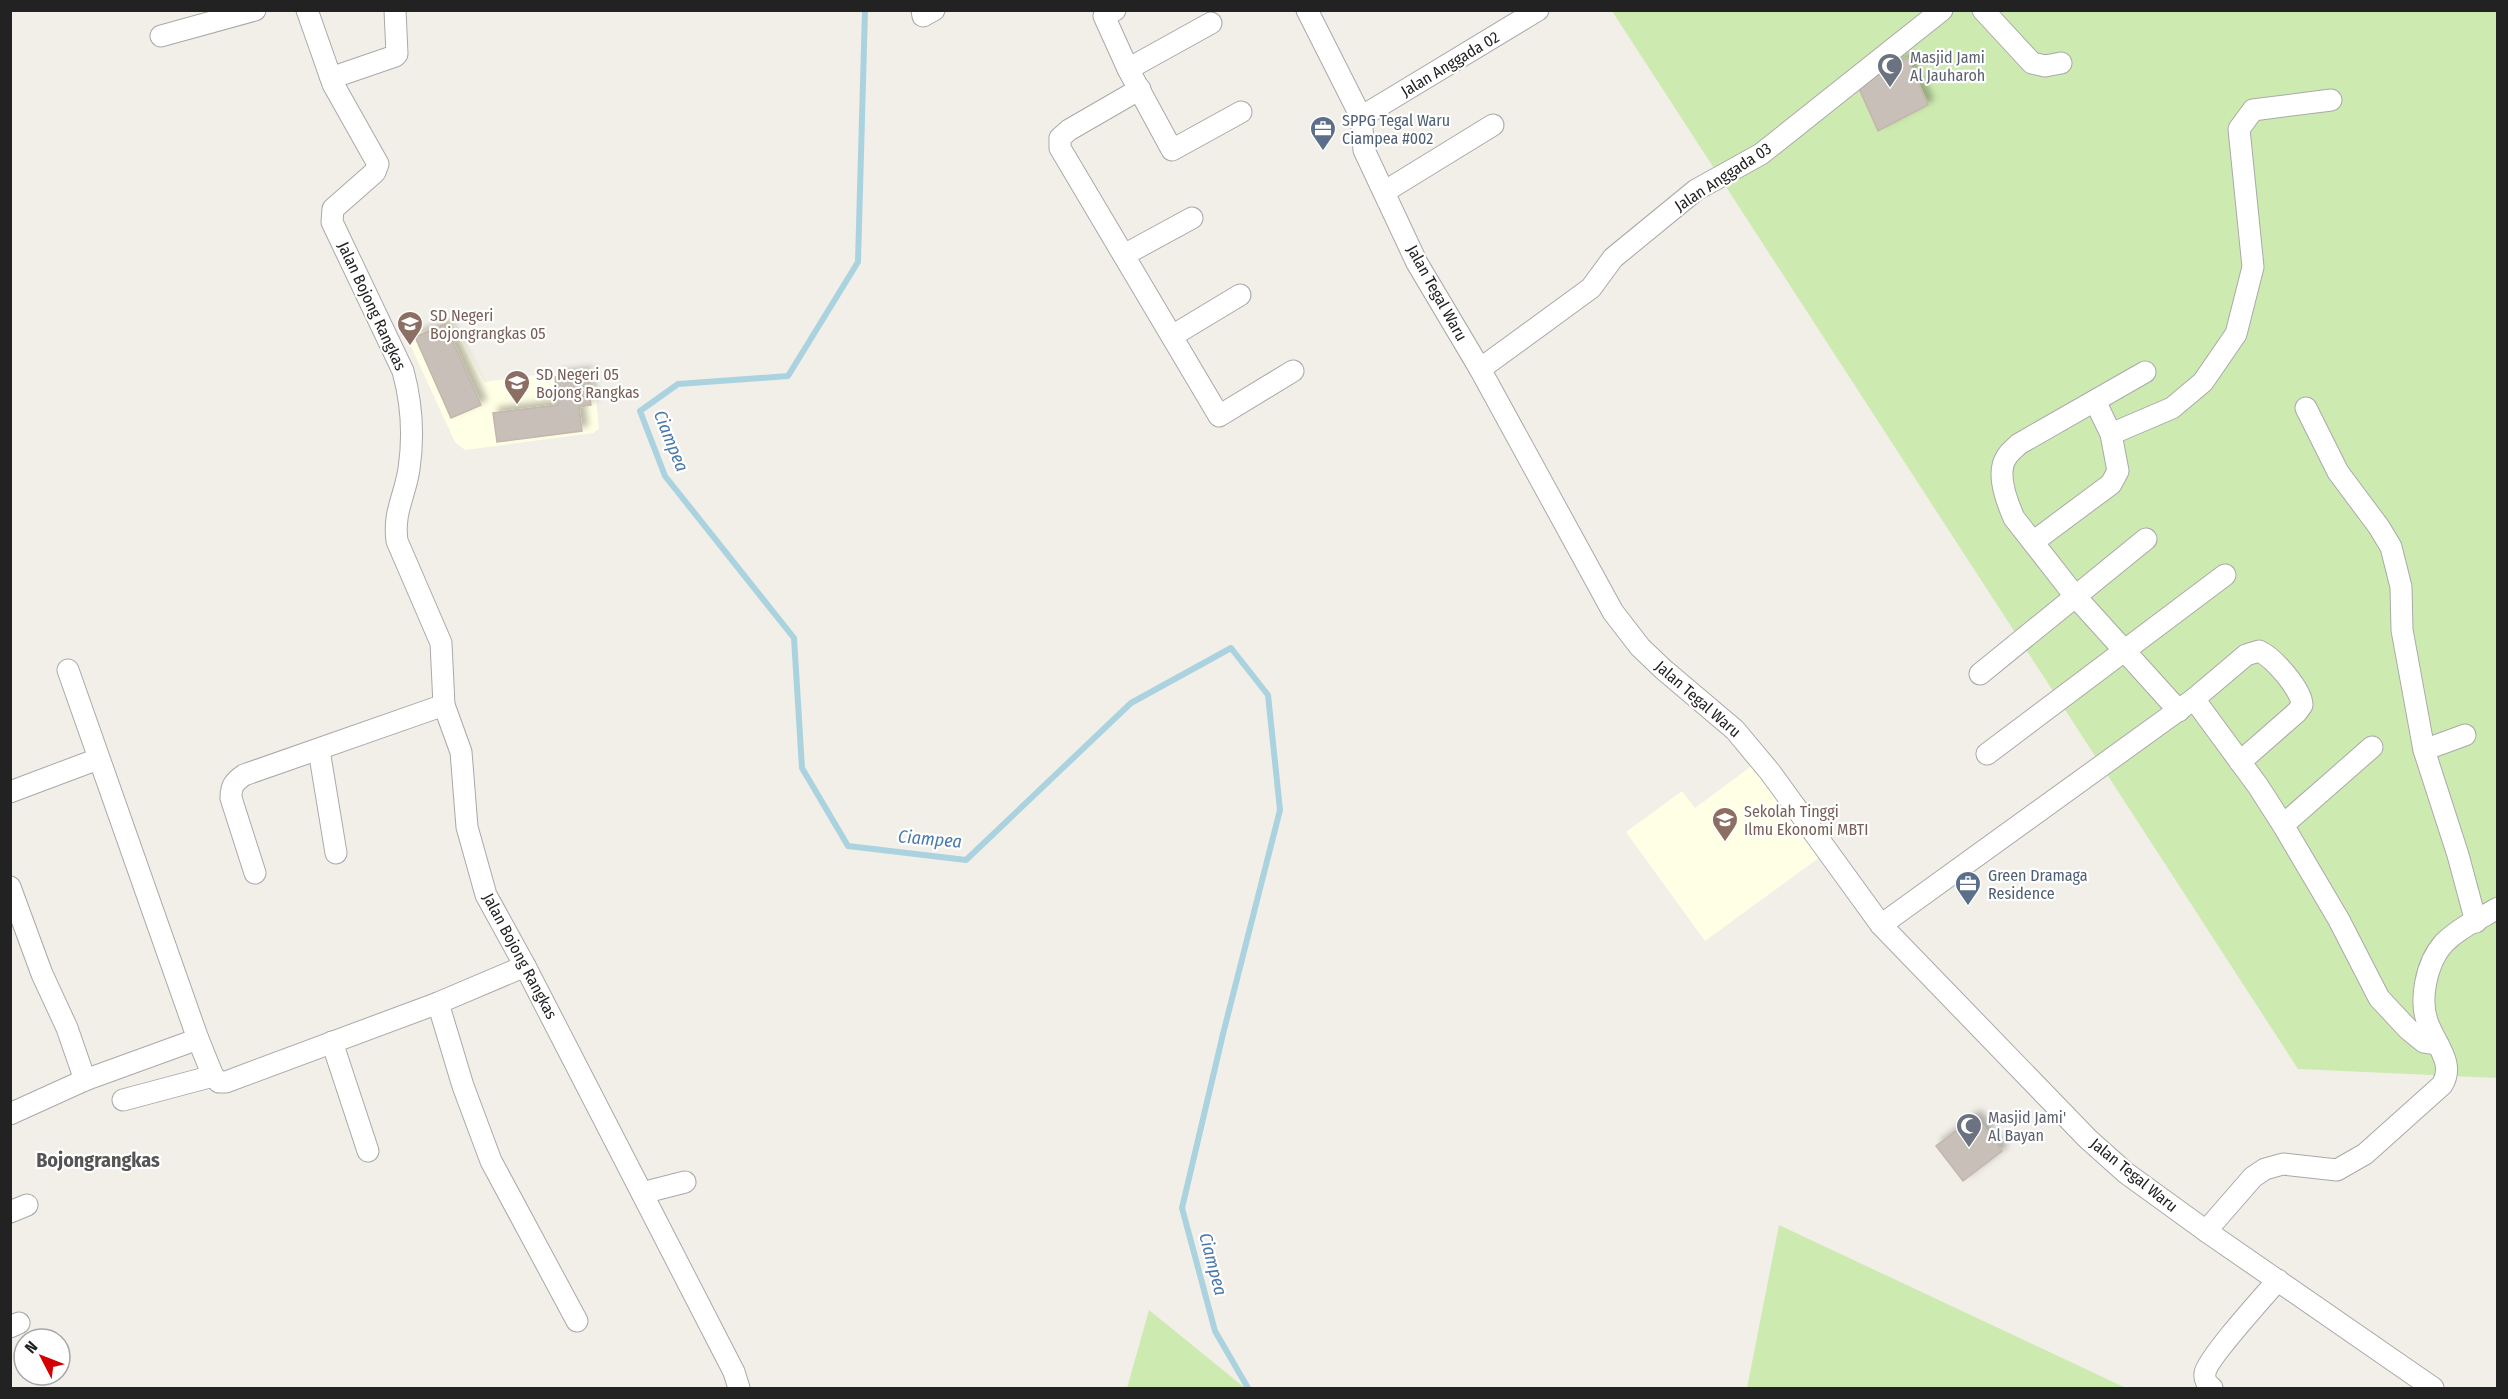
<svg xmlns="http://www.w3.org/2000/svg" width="2508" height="1399" viewBox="0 0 2508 1399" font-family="'Fira Sans Condensed',sans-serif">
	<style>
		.education { fill: #ffffe5 }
		.grass { fill: #cdebb0 }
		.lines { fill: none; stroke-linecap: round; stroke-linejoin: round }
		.stream { stroke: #aad3df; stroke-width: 6 }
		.building { fill: #c7bfb8; stroke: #c4b6ab; stroke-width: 1.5; filter: url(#shadow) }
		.street-casing { stroke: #a9a9a9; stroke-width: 23 }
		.street { stroke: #fff; stroke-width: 21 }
		.labels { text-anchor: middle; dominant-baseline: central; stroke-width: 4.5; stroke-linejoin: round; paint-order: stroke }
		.worship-label { font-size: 16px; fill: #5b616d; stroke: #fff; text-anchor: start }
		.street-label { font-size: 16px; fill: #222; stroke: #fff }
		.service-label { font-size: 16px; fill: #4e5e75; stroke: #fff; text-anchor: start }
		.education-label { font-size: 16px; fill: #785e54; stroke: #fff; text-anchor: start }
		.water-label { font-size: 18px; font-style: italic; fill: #4a7aab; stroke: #fff }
		.quarter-label { font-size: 20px; font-weight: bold; fill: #555; stroke: #fff }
	</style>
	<defs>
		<filter id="shadow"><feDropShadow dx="5.5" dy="-5.5" stdDeviation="3" flood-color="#0004"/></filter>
	</defs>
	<rect width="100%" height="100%" fill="#f2efe9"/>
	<g class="education">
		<polygon points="450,315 484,382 593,367 599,429 593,433 465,450 455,442 408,340"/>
		<polygon points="1757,762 1824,854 1705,941 1626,832 1682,791 1695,808"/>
	</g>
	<g class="grass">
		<polygon points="1612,11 2497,11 2497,1078 2298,1069"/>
		<polygon points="1779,1225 2126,1388 1747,1388"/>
		<polygon points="1149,1310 1245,1388 1127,1388"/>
	</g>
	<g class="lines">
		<polyline class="stream" points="865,10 858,262 788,376 678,384 640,411 665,476 794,638 802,768 848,846 966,860 1131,703 1231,648 1268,695 1280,810 1223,1034 1182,1208 1215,1331 1248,1388"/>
	</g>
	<g class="building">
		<polygon points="1907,58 1928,105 1878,131 1857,84"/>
		<polygon points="445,324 481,405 451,418 415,337"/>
		<polygon points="587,373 591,405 579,407 582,431 497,442 493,413 558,405 555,377"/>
		<polygon points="1975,1116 2002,1151 1963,1181 1936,1146"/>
	</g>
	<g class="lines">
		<defs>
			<g id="street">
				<path d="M 307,10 L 333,84 L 378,164 L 375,172 L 333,209 L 332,222 L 403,371 C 412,404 414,435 409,469 C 405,496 393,512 397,541 L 441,643 L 444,705 L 461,752 L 467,827 L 486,895 L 525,966 L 734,1372 L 739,1388"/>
				<polyline points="922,10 923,16 934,10"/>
				<polyline points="1115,10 1104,16 1128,69 1172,150 1241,112"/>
				<polyline points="1307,10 1361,117 1364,150 1417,263 1480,369 1613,612 1640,647 1663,669 1735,730 1770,772 1881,925 2088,1139 2126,1173 2206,1231 2433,1388"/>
				<polyline points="1983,10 2032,63 2045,66 2061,63"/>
				<polyline points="161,36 255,10"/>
				<polyline points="1128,69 1211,23"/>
				<polyline points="331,78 395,56 397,54 395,10"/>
				<polyline points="1140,89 1069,130 1060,138 1060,148 1219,416 1293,371"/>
				<polyline points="1361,117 1538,10"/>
				<polyline points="1384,192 1493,125"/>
				<polyline points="1124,255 1192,218"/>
				<polyline points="1172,336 1240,295"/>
				<polyline points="1480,369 1591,288 1613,258 1696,190 1761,154 1942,10"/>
				<path d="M 2145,372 L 2019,444 C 2015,448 2009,452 2006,458 C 1996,474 2007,502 2014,518 L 2075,596 L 2179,711"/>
				<polyline points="2306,408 2338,472 2379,527 2391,547 2401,587 2402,630 2424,750 2458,855 2476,922"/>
				<polyline points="2111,434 2172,408 2203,382 2236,334 2253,267 2239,129 2253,110 2331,100"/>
				<polyline points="2033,542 2111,484 2118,471 2111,434 2095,401"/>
				<polyline points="1980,674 2146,539"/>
				<path d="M 2194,699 L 2246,655 L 2259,651 C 2273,657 2302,690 2302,705 L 2297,712 L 2240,762"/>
				<polyline points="319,750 336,853"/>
				<polyline points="2424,750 2465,735"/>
				<polyline points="1987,754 2225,575"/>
				<polyline points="10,792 98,759"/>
				<polyline points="2283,825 2372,747"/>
				<path d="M 255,873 L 231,798 C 231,786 234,782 244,775 L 444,705"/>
				<polyline points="10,887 42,974 67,1028 85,1080"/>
				<polyline points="1881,925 2194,699 2258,786 2283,825 2339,920 2379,998 2408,1029 2424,1042 2438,1044"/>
				<polyline points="438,1003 463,1086 491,1161 577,1321"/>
				<polyline points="198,1039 213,1076 219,1082 226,1082 438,1003 525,966"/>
				<polyline points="332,1042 368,1151"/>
				<polyline points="123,1100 213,1076"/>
				<polyline points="10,1114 85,1080 198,1039 68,670"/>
				<polyline points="642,1193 685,1182"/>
				<polyline points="10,1212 27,1205"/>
				<path d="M 2206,1231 L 2253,1177 L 2265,1169 L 2283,1164 L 2337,1170 L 2365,1154 L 2442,1085 C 2455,1064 2437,1046 2429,1026 C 2418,1002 2426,963 2444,943 C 2459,928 2479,919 2498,908"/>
				<polyline points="10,1327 19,1323"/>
				<path d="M 2212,1388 C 2207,1384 2204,1380 2205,1373 C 2207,1359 2265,1295 2278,1280"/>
			</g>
		</defs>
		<use href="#street" class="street-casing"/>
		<use href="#street" class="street"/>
	</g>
	<defs>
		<symbol id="mosque-pin" viewBox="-11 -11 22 30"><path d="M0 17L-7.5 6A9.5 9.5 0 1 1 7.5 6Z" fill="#6b7280" stroke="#fff"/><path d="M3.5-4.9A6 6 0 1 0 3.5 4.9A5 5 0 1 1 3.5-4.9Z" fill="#fff"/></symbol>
		<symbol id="office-pin" viewBox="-11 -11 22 30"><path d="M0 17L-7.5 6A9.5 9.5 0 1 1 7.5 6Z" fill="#5c6f8a" stroke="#fff"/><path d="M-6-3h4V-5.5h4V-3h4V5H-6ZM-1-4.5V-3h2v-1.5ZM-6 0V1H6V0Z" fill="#fff"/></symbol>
		<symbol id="school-pin" viewBox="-11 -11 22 30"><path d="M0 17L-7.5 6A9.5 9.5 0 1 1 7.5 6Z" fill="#8d6e63" stroke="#fff"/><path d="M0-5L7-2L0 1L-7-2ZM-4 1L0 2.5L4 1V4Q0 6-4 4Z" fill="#fff"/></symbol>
		<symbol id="university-pin" viewBox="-11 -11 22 30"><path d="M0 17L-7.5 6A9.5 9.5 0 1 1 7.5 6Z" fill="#8d6e63" stroke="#fff"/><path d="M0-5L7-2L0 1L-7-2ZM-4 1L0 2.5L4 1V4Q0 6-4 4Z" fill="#fff"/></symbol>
	</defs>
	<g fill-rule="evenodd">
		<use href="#mosque-pin" x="1875" y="51" width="30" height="40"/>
		<use href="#office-pin" x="1308" y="114" width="30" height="40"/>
		<use href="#school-pin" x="395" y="309" width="30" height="40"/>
		<use href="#school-pin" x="502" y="368" width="30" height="40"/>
		<use href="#university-pin" x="1710" y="805" width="30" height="40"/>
		<use href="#office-pin" x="1953" y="869" width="30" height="40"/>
		<use href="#mosque-pin" x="1954" y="1111" width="30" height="40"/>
	</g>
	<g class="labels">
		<g class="worship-label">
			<text x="1910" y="57">Masjid Jami<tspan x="1910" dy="18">Al Jauharoh</tspan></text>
			<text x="1988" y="1117">Masjid Jami'<tspan x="1988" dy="18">Al Bayan</tspan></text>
		</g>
		<g class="street-label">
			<text transform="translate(1450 64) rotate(-31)">Jalan Anggada 02</text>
			<text transform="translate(1723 177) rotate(-33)">Jalan Anggada 03</text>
			<text transform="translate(1437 293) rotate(61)">Jalan Tegal Waru</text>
			<text transform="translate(372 306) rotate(65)">Jalan Bojong Rangkas</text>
			<text transform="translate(1698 699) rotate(41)">Jalan Tegal Waru</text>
			<text transform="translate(520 956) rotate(62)">Jalan Bojong Rangkas</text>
			<text transform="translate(2134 1175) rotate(39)">Jalan Tegal Waru</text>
		</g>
		<g class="service-label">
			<text x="1342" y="120">SPPG Tegal Waru<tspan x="1342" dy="18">Ciampea #002</tspan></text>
			<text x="1988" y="875">Green Dramaga<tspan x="1988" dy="18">Residence</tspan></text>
		</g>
		<g class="education-label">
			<text x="430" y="315">SD Negeri<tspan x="430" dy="18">Bojongrangkas 05</tspan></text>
			<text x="536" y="374">SD Negeri 05<tspan x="536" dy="18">Bojong Rangkas</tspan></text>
			<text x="1744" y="811">Sekolah Tinggi<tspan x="1744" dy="18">Ilmu Ekonomi MBTI</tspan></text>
		</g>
		<g class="water-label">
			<text transform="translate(671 441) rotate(68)">Ciampea</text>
			<text transform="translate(930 839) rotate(5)">Ciampea</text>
			<text transform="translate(1213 1264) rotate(75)">Ciampea</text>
		</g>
		<g class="quarter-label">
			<text x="98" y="1160">Bojongrangkas</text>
		</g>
	</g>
	<rect width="2508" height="1399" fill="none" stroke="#222222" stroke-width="24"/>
	<g transform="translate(42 1357) rotate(312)"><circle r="28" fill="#ffffff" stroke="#a7a7a7" stroke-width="1.5"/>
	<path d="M0-4.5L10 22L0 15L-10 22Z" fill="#d40000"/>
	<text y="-9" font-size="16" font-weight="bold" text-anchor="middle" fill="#222222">N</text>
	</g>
</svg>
